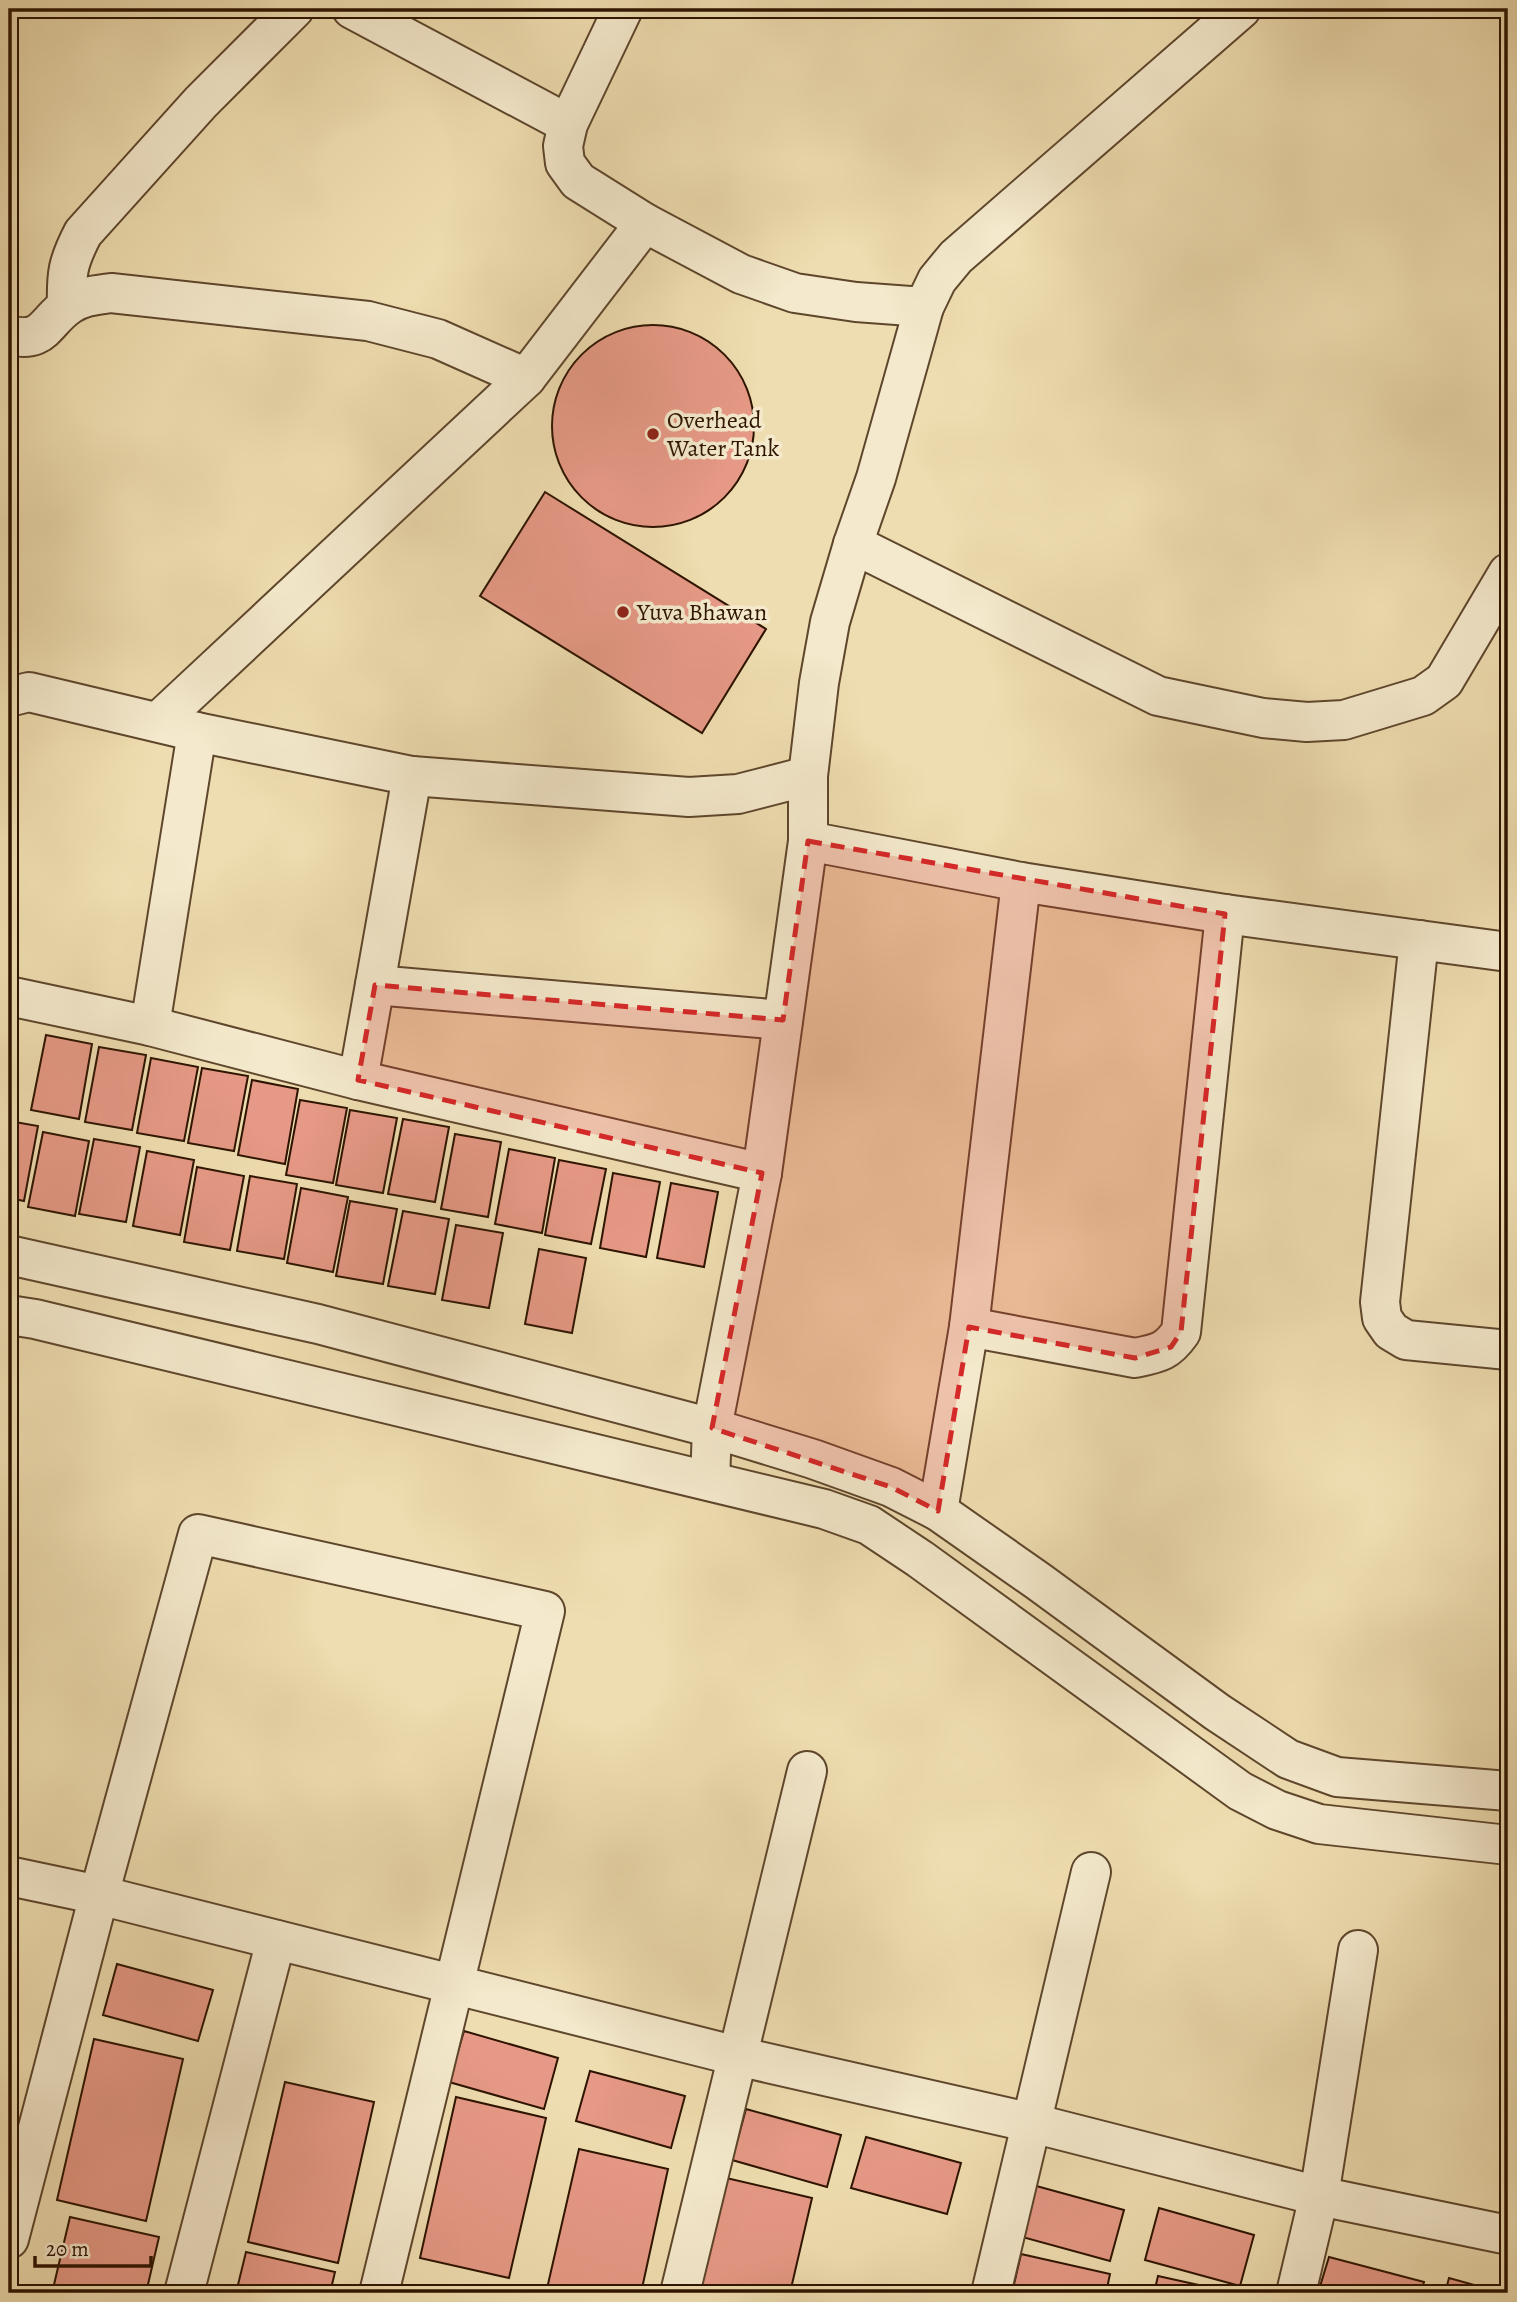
<svg xmlns="http://www.w3.org/2000/svg" width="1517" height="2302" viewBox="0 0 1517 2302" font-family="Alegreya,serif">
	<style>
		.building { fill: #e69986; stroke: #2e1400; stroke-width: 2 }
		.lines { fill: none; stroke-linecap: round; stroke-linejoin: round }
		.minor-casing { stroke: #5e462c; stroke-width: 42 }
		.minor { stroke: #f4e9cc; stroke-width: 38 }
		.marked { fill: #d62828; fill-opacity: 0.2; stroke: #d62828; stroke-width: 5; stroke-dasharray: 14 9; stroke-linejoin: round }
		.poi-dot { fill: #8f2418; stroke: #f4e9cc; stroke-width: 2.5 }
		.labels { text-anchor: middle; dominant-baseline: central; stroke-width: 7; stroke-linejoin: round; paint-order: stroke }
		.poi-label { font-size: 24px; fill: #2e1400; stroke: #f4e9cc; text-anchor: start }
	</style>
	<rect width="100%" height="100%" fill="#eeddb0"/>
	<filter id="stains"><feTurbulence type="fractalNoise" baseFrequency=".00286" numOctaves="4"/><feColorMatrix values="0 0 0 0 .2 0 0 0 0 .09 0 0 0 0 .02 0 0 0 .5 -.17"/></filter>
	<radialGradient id="worn" r=".72"><stop offset=".6" stop-color="#630" stop-opacity="0"/><stop offset="1" stop-color="#630" stop-opacity=".3"/></radialGradient>
	<g class="building">
		<circle cx="653" cy="426" r="101"/>
		<polygon points="545,492 766,629 702,733 480,596"/>
		<polygon points="46,1035 92,1044 79,1119 31,1110"/>
		<polygon points="99,1047 146,1055 132,1130 85,1122"/>
		<polygon points="151,1058 198,1067 184,1141 137,1133"/>
		<polygon points="202,1068 248,1076 234,1151 188,1143"/>
		<polygon points="252,1080 298,1089 285,1164 238,1155"/>
		<polygon points="300,1100 347,1108 333,1183 286,1175"/>
		<polygon points="350,1110 397,1118 383,1193 336,1185"/>
		<polygon points="403,1119 449,1127 435,1202 388,1194"/>
		<polygon points="9,1121 38,1126 24,1201 9,1198"/>
		<polygon points="43,1132 89,1141 75,1216 28,1207"/>
		<polygon points="455,1134 501,1142 488,1217 441,1209"/>
		<polygon points="94,1139 140,1147 126,1222 79,1214"/>
		<polygon points="509,1149 555,1158 542,1233 495,1224"/>
		<polygon points="147,1151 194,1160 180,1235 133,1226"/>
		<polygon points="559,1160 606,1169 591,1244 545,1235"/>
		<polygon points="197,1167 244,1176 230,1250 184,1242"/>
		<polygon points="613,1173 660,1182 646,1257 600,1248"/>
		<polygon points="250,1176 297,1184 284,1259 237,1251"/>
		<polygon points="671,1183 718,1192 704,1267 657,1258"/>
		<polygon points="301,1188 348,1197 333,1272 287,1263"/>
		<polygon points="350,1201 397,1209 383,1284 336,1276"/>
		<polygon points="403,1211 449,1219 435,1294 388,1286"/>
		<polygon points="456,1225 503,1233 489,1308 442,1300"/>
		<polygon points="539,1249 586,1258 572,1333 525,1324"/>
		<polygon points="117,1964 213,1990 198,2041 103,2015"/>
		<polygon points="464,2031 558,2058 544,2109 449,2082"/>
		<polygon points="94,2039 183,2059 146,2221 57,2200"/>
		<polygon points="590,2071 685,2096 671,2148 576,2121"/>
		<polygon points="285,2082 374,2102 338,2263 248,2242"/>
		<polygon points="456,2097 546,2118 509,2278 420,2258"/>
		<polygon points="746,2109 841,2135 827,2187 732,2160"/>
		<polygon points="866,2137 961,2163 947,2214 851,2188"/>
		<polygon points="579,2149 668,2169 641,2293 546,2293"/>
		<polygon points="722,2177 812,2198 790,2293 696,2293"/>
		<polygon points="1029,2184 1124,2210 1110,2261 1015,2235"/>
		<polygon points="1159,2208 1254,2235 1240,2286 1145,2260"/>
		<polygon points="70,2217 159,2237 146,2293 52,2293"/>
		<polygon points="246,2252 335,2272 330,2293 236,2293"/>
		<polygon points="1021,2254 1110,2274 1106,2293 1012,2293"/>
		<polygon points="1329,2257 1424,2282 1421,2293 1318,2293"/>
		<polygon points="1158,2276 1235,2293 1154,2293"/>
		<polygon points="1449,2278 1503,2293 1445,2293"/>
	</g>
	<g class="lines">
		<defs>
			<g id="minor">
				<polyline points="352,9 568,124"/>
				<polyline points="623,9 568,124 563,146 565,163 578,181 645,223 741,274 795,293 856,302 924,307"/>
				<path d="M 67,306 C 66,273 68,262 83,233 L 201,102 L 294,9"/>
				<path d="M 9,335 C 45,344 44,322 69,305 C 82,296 96,295 111,293 L 368,321 L 438,339 L 526,378"/>
				<polyline points="853,544 1158,696 1263,718 1307,722 1344,720 1423,696 1444,681 1508,573"/>
				<polyline points="9,697 29,692 197,732 412,776 689,797 738,794 808,776"/>
				<polyline points="158,722 526,378 645,223"/>
				<polyline points="808,841 1021,882 1225,914 1508,952"/>
				<polyline points="1419,940 1380,1302 1382,1318 1391,1331 1406,1340 1508,1350"/>
				<polyline points="375,985 783,1020"/>
				<polyline points="9,996 150,1026 358,1080 762,1173"/>
				<polyline points="150,1026 197,732"/>
				<polyline points="358,1080 412,776"/>
				<polyline points="9,1255 318,1324 712,1428 813,1459 891,1487 938,1511 1038,1581 1217,1712 1288,1759 1337,1777 1508,1791"/>
				<polyline points="9,1315 35,1319 824,1509 869,1525 920,1559 1240,1791 1277,1810 1319,1824 1508,1845"/>
				<path d="M 969,1327 L 1135,1358 C 1159,1353 1167,1352 1181,1332 L 1225,914"/>
				<polyline points="710,1481 712,1428 762,1173 808,841 808,776 819,683 830,622 853,544 876,478 924,307 937,280 956,257 1241,9"/>
				<polyline points="938,1511 969,1327 1021,882"/>
				<polyline points="9,1876 99,1895 737,2056 1032,2123 1319,2196 1508,2235"/>
				<polyline points="9,2239 99,1895 198,1534 545,1611 379,2293"/>
				<polyline points="184,2293 276,1940"/>
				<polyline points="680,2293 807,1771"/>
				<polyline points="991,2293 1091,1872"/>
				<polyline points="1296,2293 1319,2196 1358,1950"/>
			</g>
		</defs>
		<use href="#minor" class="minor-casing"/>
		<use href="#minor" class="minor"/>
	</g>
	<path class="marked" d="M 808,841 L 1225,914 L 1181,1332 L 1171,1347 L 1135,1358 L 969,1327 L 938,1511 L 891,1487 L 712,1428 L 762,1173 L 358,1080 L 375,985 L 783,1020 Z"/>
	<g class="poi-dot">
		<circle cx="653" cy="434" r="7"/>
		<circle cx="623" cy="612" r="7"/>
	</g>
	<g class="labels">
		<g class="poi-label">
			<text x="667" y="420">Overhead<tspan x="667" dy="28">Water Tank</tspan></text>
			<text x="637" y="612">Yuva Bhawan</text>
		</g>
	</g>
	<rect width="1517" height="2302" fill="none" stroke="#eeddb0" stroke-width="35"/>
	<rect x="10" y="10" width="1496" height="2281" fill="none" stroke="#2e1400" stroke-width="3.5"/>
	<rect x="18" y="18" width="1482" height="2267" fill="none" stroke="#2e1400" stroke-width="2"/>
	<path d="M35 2256v10h116v-10" fill="none" stroke="#2e1400" stroke-width="3.5"/>
	<text x="46" y="2256" font-size="21" fill="#2e1400" stroke="#f4e9cc" stroke-width="5" paint-order="stroke">20 m</text>
	<rect width="100%" height="100%" filter="url(#stains)"/>
	<rect width="100%" height="100%" fill="url(#worn)"/>
</svg>
